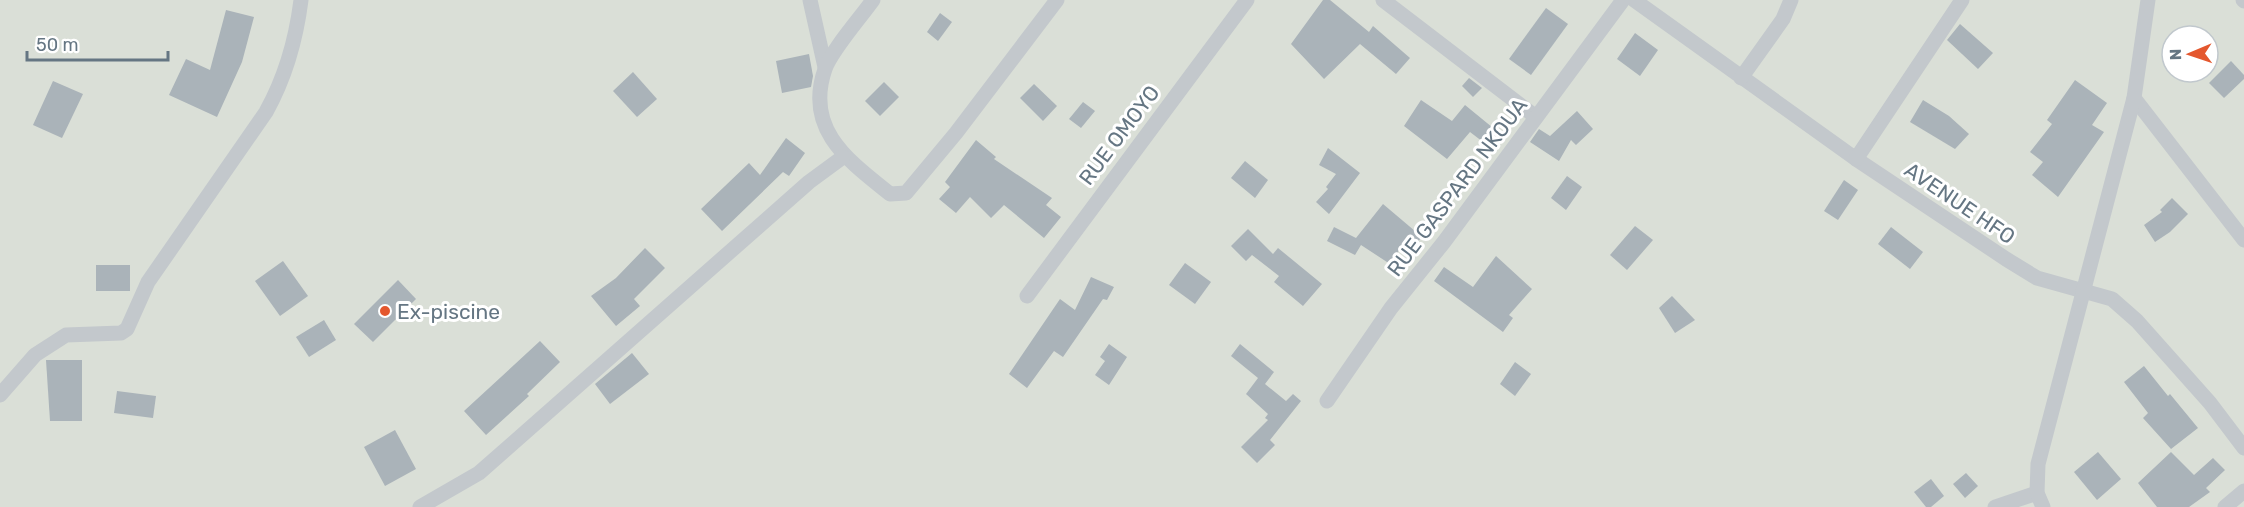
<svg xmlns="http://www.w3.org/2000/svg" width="2244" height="507" viewBox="0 0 2244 507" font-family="Rubik,sans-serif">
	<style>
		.green { fill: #dadfd7; fill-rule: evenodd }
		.building { fill: #aab3b9 }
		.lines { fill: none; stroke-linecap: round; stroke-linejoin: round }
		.street { stroke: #c3c8cc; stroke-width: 15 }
		.poi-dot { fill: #e4572e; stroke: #fff; stroke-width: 2 }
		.labels { text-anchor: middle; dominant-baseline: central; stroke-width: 6; stroke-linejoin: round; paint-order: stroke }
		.street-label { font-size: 21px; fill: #657683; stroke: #fff }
		.poi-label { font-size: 21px; fill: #657683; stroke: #fff; text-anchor: start }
	</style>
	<rect width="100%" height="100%" fill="#fafaf8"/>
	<path class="green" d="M 0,0 L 2244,0 L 2244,507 L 0,507 ZM 2172,36 L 2208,36 L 2208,72 L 2172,72 Z"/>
	<g class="building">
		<polygon points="1323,0 1330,0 1369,32 1373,26 1410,58 1396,74 1360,44 1324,79 1291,44"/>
		<polygon points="1546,8 1568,24 1531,75 1509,59"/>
		<polygon points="226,10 254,17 242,62 217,117 169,95 186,59 210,70"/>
		<polygon points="940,13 952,22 938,41 927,32"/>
		<polygon points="1960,24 1993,53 1978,69 1947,40"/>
		<polygon points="1635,33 1658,50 1640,76 1617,59"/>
		<polygon points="809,54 813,76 811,87 782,93 776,61"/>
		<polygon points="2231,61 2244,75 2244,79 2224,98 2209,83"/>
		<polygon points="633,72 657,99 637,117 613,91"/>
		<polygon points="1469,78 1482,88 1473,97 1462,86"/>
		<polygon points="2075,80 2107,103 2092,125 2104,132 2058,197 2032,175 2043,162 2030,152 2052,124 2047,120"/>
		<polygon points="53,81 83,94 62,138 33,125"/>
		<polygon points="884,82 899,97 880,116 865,101"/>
		<polygon points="1034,84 1057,106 1043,121 1020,98"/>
		<polygon points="1421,100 1452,121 1465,105 1498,132 1487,145 1470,132 1447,159 1404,126"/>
		<polygon points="1923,100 1949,116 1969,134 1955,149 1910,122"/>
		<polygon points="1083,102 1095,111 1081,128 1069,119"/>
		<polygon points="1577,111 1593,129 1576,145 1571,140 1559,161 1530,142 1539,129 1550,136"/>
		<polygon points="786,138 805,153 789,176 783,172 722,231 701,209 749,163 760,175"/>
		<polygon points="976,140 996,157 994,159 1052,198 1046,205 1061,217 1044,238 1004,205 991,218 970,197 956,213 939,199 950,187 945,182"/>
		<polygon points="1328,148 1360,173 1329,214 1316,202 1328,189 1326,187 1336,174 1319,165"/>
		<polygon points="1245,161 1268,180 1255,198 1231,178"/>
		<polygon points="1567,176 1582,187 1566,210 1551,198"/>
		<polygon points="1844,180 1858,190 1838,220 1824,211"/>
		<polygon points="2172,198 2188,214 2170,232 2155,242 2144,225 2162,212 2160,210"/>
		<polygon points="1383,204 1422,237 1409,252 1402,246 1390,264 1361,245 1355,255 1327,241 1334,227 1356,238"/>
		<polygon points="1635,226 1653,240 1627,270 1610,255"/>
		<polygon points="1891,227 1923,252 1910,269 1878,244"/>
		<polygon points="1248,229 1273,254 1278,248 1322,284 1303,306 1274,282 1279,276 1252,255 1246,261 1231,246"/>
		<polygon points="645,248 665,268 634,299 640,306 616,326 591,296 616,278"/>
		<polygon points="1496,256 1532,289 1509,315 1513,318 1503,332 1434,281 1444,267 1473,287"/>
		<polygon points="283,261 308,296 280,316 255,281"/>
		<polygon points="1185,263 1211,282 1195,304 1169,285"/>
		<rect x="96" y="265" width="34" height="26"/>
		<polygon points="1091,277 1114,287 1107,300 1103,299 1063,357 1054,351 1027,388 1009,374 1060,299 1075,310"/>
		<polygon points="398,280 416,299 373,342 354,324"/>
		<polygon points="1672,296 1695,320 1675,333 1659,308"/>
		<polygon points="324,320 336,340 309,357 296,337"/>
		<polygon points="540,341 560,362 527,394 529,396 486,435 464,411"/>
		<polygon points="1109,344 1127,357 1109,385 1095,375 1105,361 1100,357"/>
		<polygon points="1240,344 1274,372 1265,384 1286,401 1293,394 1301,401 1270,440 1275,445 1257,463 1241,447 1268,420 1265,418 1268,414 1246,394 1258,378 1231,356"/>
		<polygon points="632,353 649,374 610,404 595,384"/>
		<polygon points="46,360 82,360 82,421 50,421"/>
		<polygon points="1515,362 1531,374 1515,396 1500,384"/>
		<polygon points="2144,366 2168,396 2170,394 2198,428 2171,449 2143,418 2148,413 2124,382"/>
		<polygon points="117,391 156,396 153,418 114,413"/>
		<polygon points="395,430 416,469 385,486 364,447"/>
		<polygon points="2098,452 2121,479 2097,500 2074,472"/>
		<polygon points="2171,452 2194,475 2213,458 2225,470 2206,488 2210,492 2189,507 2157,507 2138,483"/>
		<polygon points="1966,473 1978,486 1965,498 1953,484"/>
		<polygon points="1931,479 1944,496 1931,507 1926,507 1914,492"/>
	</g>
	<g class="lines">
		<g class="street">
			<polyline points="810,0 825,67"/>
			<path d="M 873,0 C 861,17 831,51 825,69 C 804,130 849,161 890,194 L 906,193 L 956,133 L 1057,0"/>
			<polyline points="1383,0 1536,117"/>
			<polyline points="1634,0 1856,159 2006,259 2037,278 2112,299 2137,321 2210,403 2244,448"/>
			<polyline points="2243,0 2244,1"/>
			<polyline points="1741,78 1783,19 1791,0"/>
			<polyline points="2134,98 2244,240"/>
			<polyline points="1856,159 1962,0"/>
			<polyline points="1027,296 1247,0"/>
			<path d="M 0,395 L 35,355 L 66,335 L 121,333 L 127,329 L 148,282 L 266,112 C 286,76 296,40 301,0"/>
			<polyline points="1327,401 1391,308 1444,242 1623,0"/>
			<polyline points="420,507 479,473 809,182 843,157"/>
			<polyline points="1995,507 2037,493"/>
			<polyline points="2043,507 2037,493 2038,464 2134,98 2148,0"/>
			<polyline points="2225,507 2244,491"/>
		</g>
	</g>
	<circle class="poi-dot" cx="385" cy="311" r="6"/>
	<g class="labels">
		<g class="street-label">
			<text transform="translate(1119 135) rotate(-53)">RUE OMOYO</text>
			<text transform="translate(1457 187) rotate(-53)">RUE GASPARD NKOUA</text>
			<text transform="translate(1960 203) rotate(34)">AVENUE HFO</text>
		</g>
		<g class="poi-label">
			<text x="397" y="311">Ex-piscine</text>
		</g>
	</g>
	<g transform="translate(2190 54) rotate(268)"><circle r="28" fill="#ffffff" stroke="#c1c8cd" stroke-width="1.5"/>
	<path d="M0-4.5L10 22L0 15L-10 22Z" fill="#e4572e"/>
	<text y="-9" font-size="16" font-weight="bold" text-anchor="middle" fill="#657683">N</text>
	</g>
	<path d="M27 51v9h141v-9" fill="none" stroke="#657683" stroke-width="3"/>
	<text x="36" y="51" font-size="18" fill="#657683" stroke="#ffffff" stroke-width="4.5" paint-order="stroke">50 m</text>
</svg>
